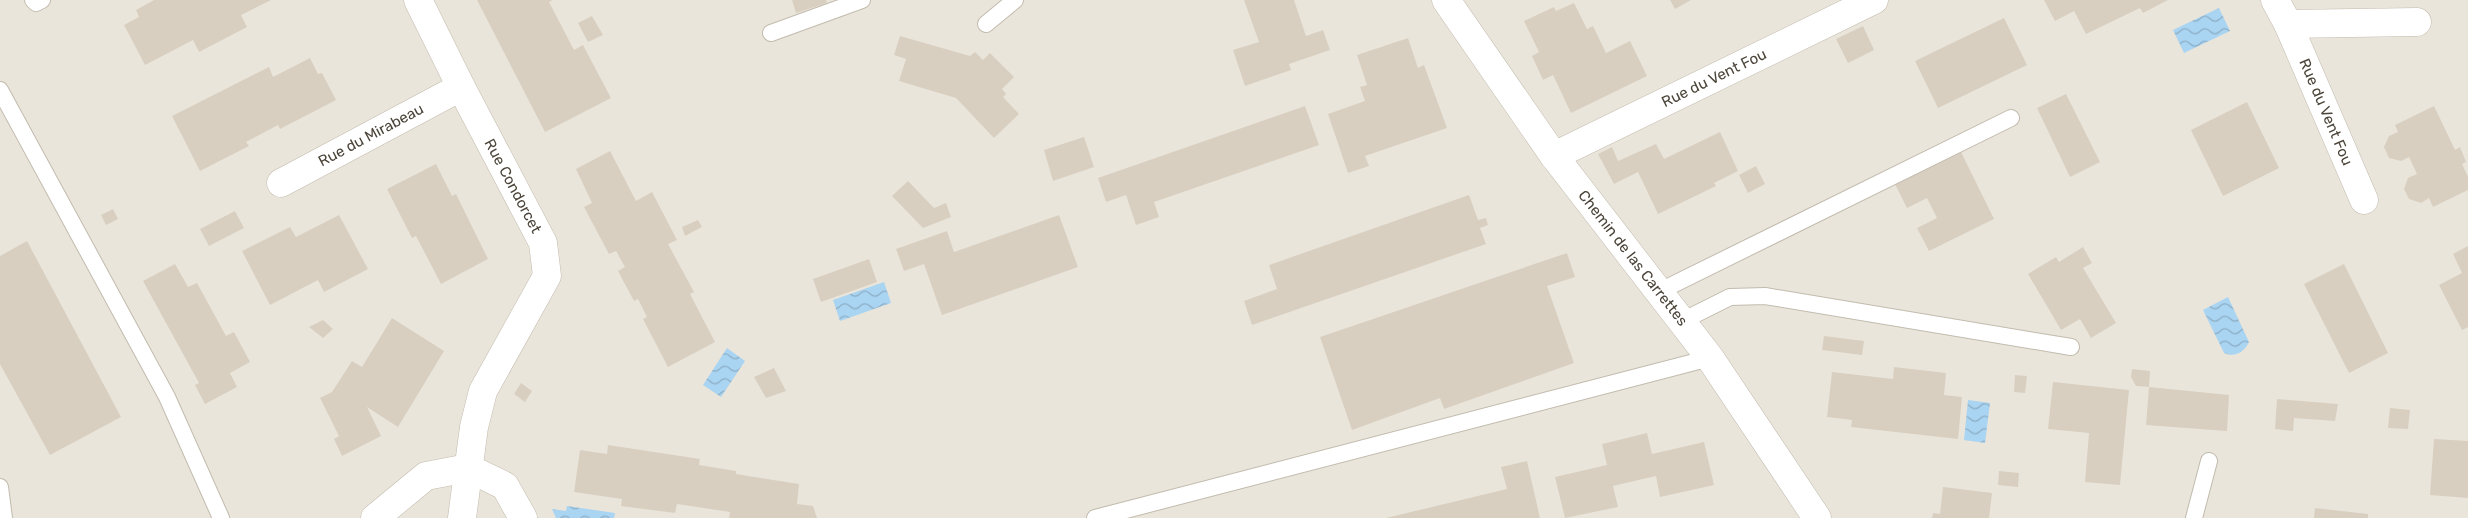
<svg xmlns="http://www.w3.org/2000/svg" width="2468" height="518" viewBox="0 0 2468 518" font-family="Rubik,sans-serif">
	<style>
		.residential { fill: #eae5da }
		.water { fill: url(#water-waves) }
		.building { fill: #d8cfc1 }
		.lines { fill: none; stroke-linecap: round; stroke-linejoin: round }
		.lane-casing { stroke: #c2bbae; stroke-width: 18 }
		.street-casing { stroke: #c2bbae; stroke-width: 29 }
		.lane { stroke: #fff; stroke-width: 16 }
		.street { stroke: #fff; stroke-width: 28 }
		.labels { text-anchor: middle; dominant-baseline: central; stroke-width: 4; stroke-linejoin: round; paint-order: stroke }
		.street-label { font-size: 15px; fill: #4b4439; stroke: #fff }
	</style>
	<defs>
		<pattern id="water-waves" width="16" height="10" patternUnits="userSpaceOnUse" patternTransform="scale(1.25)"><rect width="16" height="10" fill="#a9d4f2"/><path d="M0 5q4-4 8 0t8 0" fill="none" stroke="#8caec5"/></pattern>
	</defs>
	<rect width="100%" height="100%" fill="#f6f3ec"/>
	<rect class="residential" x="0" y="0" width="2468" height="518"/>
	<g class="water">
		<polygon points="2219,8 2230,31 2184,53 2173,30"/>
		<polygon points="884,282 891,303 840,321 833,300"/>
		<path d="M 2228,297 L 2249,342 C 2244,352 2235,358 2224,353 L 2203,310 Z"/>
		<polygon points="727,348 745,361 721,397 703,385"/>
		<polygon points="1968,400 1990,403 1985,443 1964,440"/>
		<polygon points="567,506 615,513 614,518 556,518 552,509 566,511"/>
	</g>
	<g class="building">
		<polygon points="154,0 271,0 241,15 247,27 199,52 193,40 145,65 124,25 139,17 136,10"/>
		<polygon points="477,0 553,0 549,2 574,50 583,45 611,98 545,132"/>
		<polygon points="792,0 826,0 827,3 796,13"/>
		<polygon points="1244,0 1294,0 1306,36 1323,30 1330,50 1289,64 1291,70 1245,86 1233,50 1259,42"/>
		<polygon points="1670,0 1691,0 1675,9"/>
		<polygon points="2044,0 2168,0 2143,13 2140,8 2086,34 2074,11 2055,21"/>
		<polygon points="1574,3 1587,29 1593,26 1606,53 1630,41 1647,76 1571,113 1553,75 1543,80 1532,56 1539,52 1524,21 1554,7 1556,11"/>
		<polygon points="592,16 603,35 588,42 578,23"/>
		<polygon points="2004,18 2027,65 1938,108 1915,61"/>
		<polygon points="1863,26 1874,50 1848,63 1836,39"/>
		<polygon points="900,36 970,56 975,52 983,60 990,53 1014,77 1002,89 1006,94 1003,97 1019,114 994,138 956,98 899,81 906,59 894,55"/>
		<polygon points="1408,38 1418,68 1424,65 1447,128 1365,156 1369,166 1348,173 1328,114 1365,101 1360,87 1367,85 1357,55"/>
		<polygon points="310,58 318,74 322,73 336,100 280,129 278,125 246,142 249,146 200,171 172,116 269,67 273,77"/>
		<polygon points="2066,94 2100,162 2070,177 2037,108"/>
		<polygon points="2247,102 2279,168 2223,196 2191,130"/>
		<polygon points="1305,106 1319,145 1154,202 1159,217 1136,225 1126,195 1106,202 1098,178"/>
		<polygon points="2434,106 2455,150 2460,147 2466,162 2462,164 2468,177 2468,190 2433,207 2429,198 2421,203 2409,199 2404,189 2408,178 2417,174 2409,157 2401,161 2389,158 2384,147 2389,136 2398,132 2395,125"/>
		<polygon points="1720,132 1738,171 1714,183 1716,186 1658,214 1638,172 1614,184 1598,154 1612,147 1618,161 1656,144 1664,159"/>
		<polygon points="1084,137 1094,167 1053,181 1044,150"/>
		<polygon points="610,151 636,201 652,192 677,240 668,244 694,292 690,294 715,342 668,367 643,319 647,317 638,299 634,301 618,271 625,267 616,251 609,254 584,207 592,203 576,169"/>
		<polygon points="1961,152 1994,219 1929,251 1917,228 1937,218 1927,198 1907,208 1895,184"/>
		<polygon points="436,164 452,196 456,194 488,259 441,284 416,236 412,238 387,189"/>
		<polygon points="1756,166 1765,184 1748,193 1739,175"/>
		<polygon points="908,181 934,208 946,203 951,217 923,228 892,196"/>
		<polygon points="1469,195 1478,220 1486,218 1488,225 1480,228 1486,244 1252,325 1244,301 1277,289 1269,265"/>
		<polygon points="113,209 118,219 106,225 101,215"/>
		<polygon points="235,211 244,228 209,246 200,229"/>
		<polygon points="339,215 368,269 324,292 318,280 270,305 242,251 290,227 296,237"/>
		<polygon points="1059,215 1078,267 942,315 924,264 904,271 896,249 947,231 954,252"/>
		<polygon points="698,220 702,227 685,236 682,227"/>
		<polygon points="27,241 121,417 50,455 0,364 0,256"/>
		<polygon points="2468,246 2468,327 2462,330 2439,285 2462,273 2453,254"/>
		<polygon points="2083,247 2092,263 2083,268 2116,323 2091,338 2080,319 2061,330 2028,274 2056,257 2059,262"/>
		<polygon points="1567,253 1575,277 1547,286 1574,363 1444,409 1440,398 1352,430 1320,337"/>
		<polygon points="869,259 877,282 821,302 813,279"/>
		<polygon points="175,264 188,287 197,283 226,336 234,332 250,362 230,373 237,387 205,404 195,385 199,383 143,281"/>
		<polygon points="2344,264 2388,353 2349,373 2304,284"/>
		<polygon points="392,318 444,351 398,427 367,407 381,436 342,456 334,439 339,436 320,398 332,392 352,361 362,367"/>
		<polygon points="323,320 333,329 323,338 309,327"/>
		<polygon points="1824,336 1864,341 1862,355 1822,350"/>
		<polygon points="1894,367 1946,373 1944,395 1962,397 1958,439 1851,427 1852,420 1827,417 1832,372 1893,379"/>
		<polygon points="774,368 786,391 766,398 754,377"/>
		<polygon points="2132,369 2150,371 2149,387 2136,386 2131,377"/>
		<polygon points="2015,375 2027,376 2025,393 2014,392"/>
		<polygon points="2053,382 2129,390 2120,485 2085,482 2089,433 2048,429"/>
		<polygon points="521,383 532,391 525,402 514,394"/>
		<polygon points="2149,387 2229,395 2227,431 2146,425"/>
		<polygon points="2277,399 2338,404 2335,421 2294,418 2293,431 2275,429"/>
		<polygon points="2390,408 2410,410 2408,429 2388,428"/>
		<polygon points="1647,433 1652,454 1704,442 1714,485 1660,497 1656,476 1613,486 1618,507 1565,518 1555,477 1607,465 1602,444"/>
		<polygon points="2434,439 2468,441 2468,498 2430,495"/>
		<polygon points="608,445 700,459 699,465 736,471 736,474 799,484 797,504 813,506 817,518 729,518 730,512 677,504 675,513 621,506 622,499 574,492 580,450 607,454"/>
		<polygon points="1527,461 1540,518 1386,518 1507,489 1501,467"/>
		<polygon points="1999,471 2019,473 2018,487 1998,485"/>
		<polygon points="1943,487 1992,493 1989,518 1932,518 1933,513 1940,514"/>
		<polygon points="2315,508 2368,514 2368,518 2314,518"/>
	</g>
	<g class="lines">
		<defs>
			<g id="lane">
				<polyline points="33,0 36,3 42,0"/>
				<polyline points="986,24 1015,0"/>
				<polyline points="771,33 862,0"/>
				<polyline points="0,90 167,397 221,518"/>
				<polyline points="1658,292 2011,118"/>
				<polyline points="1682,321 1730,297 1765,296 2071,347"/>
				<polyline points="0,487 4,518"/>
				<polyline points="1095,518 1710,358"/>
				<polyline points="2194,518 2209,461"/>
			</g>
			<g id="street">
				<polyline points="418,0 461,87 543,243 547,276 483,391 474,427 462,518"/>
				<polyline points="1446,0 1554,156 1710,358 1817,518"/>
				<polyline points="2275,0 2288,24 2417,22"/>
				<polyline points="2288,24 2364,200"/>
				<polyline points="1554,156 1874,0"/>
				<polyline points="281,183 461,87"/>
				<polyline points="375,518 426,476 468,468 505,486 523,518"/>
			</g>
		</defs>
		<use href="#lane" class="lane-casing"/>
		<use href="#street" class="street-casing"/>
		<use href="#lane" class="lane"/>
		<use href="#street" class="street"/>
	</g>
	<g class="labels">
		<g class="street-label">
			<text transform="translate(1714 78) rotate(-26)">Rue du Vent Fou</text>
			<text transform="translate(2326 112) rotate(67)">Rue du Vent Fou</text>
			<text transform="translate(371 135) rotate(-28)">Rue du Mirabeau</text>
			<text transform="translate(513 186) rotate(62)">Rue Condorcet</text>
			<text transform="translate(1633 258) rotate(52)">Chemin de las Carrettes</text>
		</g>
	</g>
</svg>
